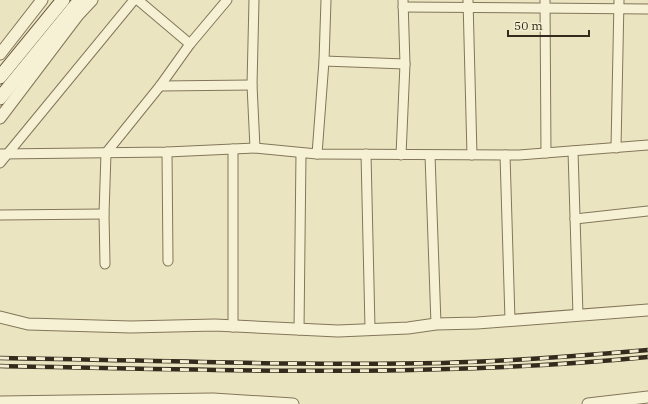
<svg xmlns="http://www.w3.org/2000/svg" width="648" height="404" viewBox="0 0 648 404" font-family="'IBM Plex Serif',serif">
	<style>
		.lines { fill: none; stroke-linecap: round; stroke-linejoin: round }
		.minor-casing { stroke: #83765a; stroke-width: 11 }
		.tertiary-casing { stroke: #83765a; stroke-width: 13 }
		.secondary-casing { stroke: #65573d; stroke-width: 15 }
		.minor { stroke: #f6f1d4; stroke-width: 9 }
		.tertiary { stroke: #f6f1d4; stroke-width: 11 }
		.secondary { stroke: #f6f1d4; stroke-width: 13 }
		.rail-casing { stroke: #342b1d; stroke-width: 4.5 }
		.rail { stroke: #f3eed0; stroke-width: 3; stroke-dasharray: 9; stroke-linecap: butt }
	</style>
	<rect width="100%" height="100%" fill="#ebe4c1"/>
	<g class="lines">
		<defs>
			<g id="minor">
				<polyline points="138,0 190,44"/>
				<polyline points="254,0 252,85 255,148"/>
				<polyline points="468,0 472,155"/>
				<polyline points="545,0 546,153"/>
				<polyline points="403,7 648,9"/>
				<polyline points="324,61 405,64"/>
				<polyline points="160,86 252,85"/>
				<polyline points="616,148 619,0"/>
				<polyline points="573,151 578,315"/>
				<polyline points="167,152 168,261"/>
				<polyline points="0,154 167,152 255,148 317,154 519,155 648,145"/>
				<polyline points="317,154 324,61 326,0"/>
				<polyline points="366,154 370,328"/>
				<polyline points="401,155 405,64 403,0"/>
				<polyline points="430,155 436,324"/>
				<polyline points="505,155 510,320"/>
				<polyline points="0,163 134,0"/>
				<polyline points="0,215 104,214"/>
				<polyline points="575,219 648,211"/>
				<polyline points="105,264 104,214 106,153 160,86 190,44 227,0"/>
				<polyline points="233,327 233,149"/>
				<polyline points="299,330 301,153"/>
			</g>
			<g id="tertiary">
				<polyline points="0,54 42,0"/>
				<polyline points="0,118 78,15 92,0"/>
				<polyline points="0,317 28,324 131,327 215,325 338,331 408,328 436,324 477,323 648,310"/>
				<polyline points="0,402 213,399 293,404"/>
				<polyline points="588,404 648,397"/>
			</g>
			<g id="secondary">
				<polyline points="0,77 63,0"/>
				<polyline points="0,98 80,0"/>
			</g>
		</defs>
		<use href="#minor" class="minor-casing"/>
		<use href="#tertiary" class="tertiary-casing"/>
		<use href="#secondary" class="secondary-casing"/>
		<use href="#minor" class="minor"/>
		<use href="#tertiary" class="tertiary"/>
		<use href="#secondary" class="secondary"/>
		<defs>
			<g id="rail">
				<path d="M 0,358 C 148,360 296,366 443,363 C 512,361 580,356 648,350"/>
				<path d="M 0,366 C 216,370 433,378 648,357"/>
			</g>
		</defs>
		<use href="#rail" class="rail-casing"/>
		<use href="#rail" class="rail"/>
	</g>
	<path d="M508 30v6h81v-6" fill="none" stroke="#342b1d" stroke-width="2"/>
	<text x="514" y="30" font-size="12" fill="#342b1d" stroke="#f3eed0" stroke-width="3" paint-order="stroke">50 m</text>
</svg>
